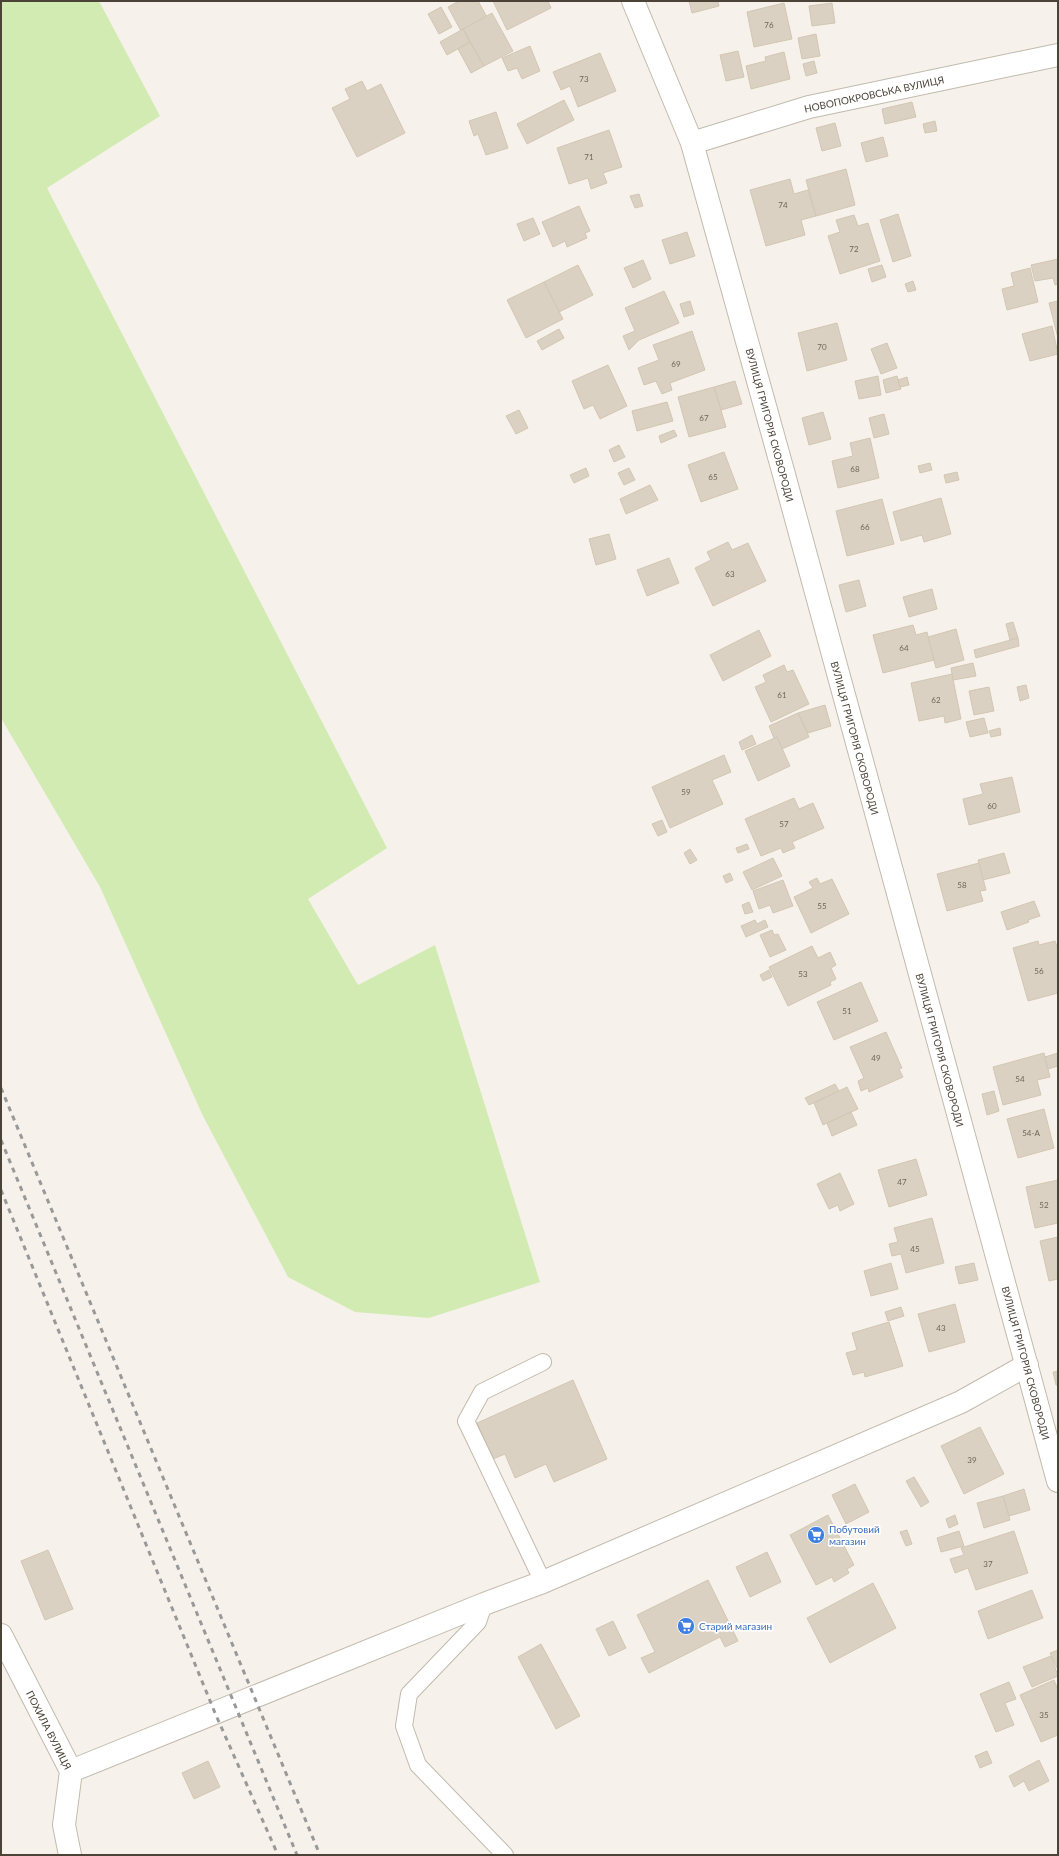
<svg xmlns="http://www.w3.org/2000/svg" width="1059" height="1856" viewBox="0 0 1059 1856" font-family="Lato,sans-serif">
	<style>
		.green { fill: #d2ebb2 }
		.building { fill: #dbd1c2; stroke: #d3c6b2 }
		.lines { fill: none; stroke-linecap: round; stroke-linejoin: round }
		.service-casing { stroke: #c2baac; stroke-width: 18 }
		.minor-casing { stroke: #c2baac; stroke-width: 24 }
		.service { stroke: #fff; stroke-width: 16 }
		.minor { stroke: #fff; stroke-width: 22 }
		.rail { stroke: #999; stroke-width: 3; stroke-dasharray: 5 5; stroke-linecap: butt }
		.labels { text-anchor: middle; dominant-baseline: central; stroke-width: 3.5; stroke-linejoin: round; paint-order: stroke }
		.number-label { font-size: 8px; fill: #6f665a }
		.street-label { font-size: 10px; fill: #4b4338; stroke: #fff }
		.shop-label { font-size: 10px; fill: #366cbe; stroke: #fff; text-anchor: start }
	</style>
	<rect width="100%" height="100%" fill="#f6f2eb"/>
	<polygon class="green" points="1,1 99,1 160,116 47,188 387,848 308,899 358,985 435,945 540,1282 429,1318 355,1312 288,1277 203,1116 100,887 1,718"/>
	<g class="building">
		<polygon points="459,1 478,1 487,17 461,31 448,7"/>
		<polygon points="493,1 548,1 551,8 507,30"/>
		<polygon points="689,1 718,1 719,6 692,13"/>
		<polygon points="784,3 792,39 754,47 747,12"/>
		<polygon points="832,3 835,23 812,26 809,6"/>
		<polygon points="441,7 452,27 439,34 428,14"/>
		<polygon points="492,13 513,51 484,66 463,29"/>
		<polygon points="463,29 470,42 447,55 440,42"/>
		<polygon points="816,34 820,56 802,59 798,38"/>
		<polygon points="470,42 484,66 471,73 458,49"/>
		<polygon points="530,46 540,71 522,79 517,68 508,71 502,58"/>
		<polygon points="738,51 744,77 726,81 720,55"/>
		<polygon points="784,52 790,79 751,89 746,66 766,61 765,57"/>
		<polygon points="600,53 616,91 578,107 570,86 561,90 553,72"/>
		<polygon points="814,61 817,73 806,76 803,64"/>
		<polygon points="362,81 367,91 381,84 405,133 357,157 332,108 350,99 345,89"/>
		<polygon points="564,100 574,120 527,144 517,124"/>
		<polygon points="912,102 916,117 885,124 882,109"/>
		<polygon points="496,112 508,148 486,155 478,134 474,136 469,121"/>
		<polygon points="935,121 937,131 925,133 923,124"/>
		<polygon points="835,123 841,146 822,151 816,128"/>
		<polygon points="609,130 622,167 603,173 607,183 591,189 588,178 569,184 557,148"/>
		<polygon points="883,137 888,156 866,162 861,143"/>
		<polygon points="846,169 855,205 816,216 806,180"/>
		<polygon points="790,179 794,194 808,190 816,216 801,220 805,235 766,246 750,190"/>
		<polygon points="639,194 643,206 635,208 630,196"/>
		<polygon points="579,206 590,231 585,233 587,238 567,247 565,241 553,247 542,222"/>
		<polygon points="898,214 911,256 893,262 880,220"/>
		<polygon points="854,215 858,226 868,223 880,261 840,274 828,236 840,232 836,220"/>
		<polygon points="533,218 540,234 524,241 517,224"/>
		<polygon points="687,232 695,256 670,264 662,240"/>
		<polygon points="1058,259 1058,284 1055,285 1053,278 1035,281 1031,265"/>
		<polygon points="643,260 651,279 633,288 624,268"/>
		<polygon points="578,265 593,295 559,312 544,282"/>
		<polygon points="882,265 886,277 872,282 868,269"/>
		<polygon points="1030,268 1038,302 1007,310 1002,289 1014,286 1011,273"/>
		<polygon points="913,281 916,290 908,292 905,284"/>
		<polygon points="544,282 563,319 526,338 507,300"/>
		<polygon points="664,291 679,323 639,340 629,350 623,336 635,331 625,308"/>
		<polygon points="690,301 694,314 684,317 680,304"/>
		<polygon points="1058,301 1058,338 1049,303"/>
		<polygon points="837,323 847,360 807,371 798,333"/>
		<polygon points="1052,326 1058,354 1030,361 1022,334"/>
		<polygon points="559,329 564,338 542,350 537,341"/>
		<polygon points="692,331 705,370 670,383 672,390 662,394 656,381 644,385 638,368 659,360 653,345"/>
		<polygon points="887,343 897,368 881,374 871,349"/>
		<polygon points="608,365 627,406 600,419 593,405 584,409 572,381"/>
		<polygon points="878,376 881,395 859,399 855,381"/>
		<polygon points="897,376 901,389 886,393 883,380"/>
		<polygon points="907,377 909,385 900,387 898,380"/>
		<polygon points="735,381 742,404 721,410 714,387"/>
		<polygon points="714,387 726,427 689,437 678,397"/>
		<polygon points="667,402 673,421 637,431 632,411"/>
		<polygon points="519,410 528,428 516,434 506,416"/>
		<polygon points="823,412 831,439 809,445 802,418"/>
		<polygon points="884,414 889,434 874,438 869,418"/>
		<polygon points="674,430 677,436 661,443 659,436"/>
		<polygon points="870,438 879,478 838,488 832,461 853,456 850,443"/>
		<polygon points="619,445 625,457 614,462 609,450"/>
		<polygon points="724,452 738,489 701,502 688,465"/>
		<polygon points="930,463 932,470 920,473 918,466"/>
		<polygon points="586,468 589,476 574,483 570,475"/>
		<polygon points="629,468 635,480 624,485 618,473"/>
		<polygon points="957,472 959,480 946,483 944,475"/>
		<polygon points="650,485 658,500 626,514 620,499"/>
		<polygon points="941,498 951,534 924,542 922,535 901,541 893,512"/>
		<polygon points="882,499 894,544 847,556 836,511"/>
		<polygon points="609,534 616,559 596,565 589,539"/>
		<polygon points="728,542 732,550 748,543 766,581 713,606 695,568 711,560 707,552"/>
		<polygon points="669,558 679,583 647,596 637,570"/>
		<polygon points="859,580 866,606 846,612 839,585"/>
		<polygon points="932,589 937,609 909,617 903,597"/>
		<polygon points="1013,622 1018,638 1010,640 1006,624"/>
		<polygon points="913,625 916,635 927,632 934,660 883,673 873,635"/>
		<polygon points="956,629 964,660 936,668 928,637"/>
		<polygon points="759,630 771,656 723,681 710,655"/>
		<polygon points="1018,638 1019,646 976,658 974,650"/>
		<polygon points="973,663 976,676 953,680 951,668"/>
		<polygon points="784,665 787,672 793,670 809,704 771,722 755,687 766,682 763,675"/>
		<polygon points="952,674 961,719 945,723 944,716 919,721 911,683"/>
		<polygon points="1026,685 1029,698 1020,701 1017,687"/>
		<polygon points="989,687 994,711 974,715 969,691"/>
		<polygon points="825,705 831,726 808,733 798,713"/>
		<polygon points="798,713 809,737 782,749 777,737 774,738 769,726"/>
		<polygon points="984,718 988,733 970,737 966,722"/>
		<polygon points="1000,728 1001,735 991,737 989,731"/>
		<polygon points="752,735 756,744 742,750 739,742"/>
		<polygon points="777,737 790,766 758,781 745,751"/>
		<polygon points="724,755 731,772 712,780 723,804 670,828 652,787"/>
		<polygon points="1012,777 1020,812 969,825 963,799 983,794 980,784"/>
		<polygon points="794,798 799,809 813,803 824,828 792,842 795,848 783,853 781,848 761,856 745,819"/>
		<polygon points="662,820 667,832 658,836 652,824"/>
		<polygon points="747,844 749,849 738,853 736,848"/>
		<polygon points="690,849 697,860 690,864 684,853"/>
		<polygon points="1004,853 1010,873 983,880 978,860"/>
		<polygon points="773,858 782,876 752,890 743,872"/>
		<polygon points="979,863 986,890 980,891 983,901 947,911 937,874"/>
		<polygon points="730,873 733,880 726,883 723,876"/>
		<polygon points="817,878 820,884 832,879 849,914 811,933 794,897 813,888 809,882"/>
		<polygon points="783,880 793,906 773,913 770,905 759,909 753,891"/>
		<polygon points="1034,901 1040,916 1028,920 1029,922 1007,930 1001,912"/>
		<polygon points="749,902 753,912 745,914 742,905"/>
		<polygon points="755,920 757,924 765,920 768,927 746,937 741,926"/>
		<polygon points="772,930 774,935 778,934 786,950 770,957 760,935"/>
		<polygon points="1038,941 1039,945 1055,941 1058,949 1058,993 1028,1001 1013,948"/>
		<polygon points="812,946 818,958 830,952 836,965 831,968 836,979 830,982 831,985 788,1006 769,967"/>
		<polygon points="769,970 772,977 763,981 760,975"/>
		<polygon points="861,982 878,1021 834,1040 817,1002"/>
		<polygon points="886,1032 902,1068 899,1069 903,1077 869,1092 868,1088 861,1091 858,1081 864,1078 850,1047"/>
		<polygon points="1044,1053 1050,1077 1037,1080 1041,1095 1003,1105 993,1067"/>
		<polygon points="1058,1053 1058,1066 1048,1069 1045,1057"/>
		<polygon points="835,1084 839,1091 809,1105 805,1098"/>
		<polygon points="847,1087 858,1109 823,1125 814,1103"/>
		<polygon points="994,1091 999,1111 987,1115 982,1094"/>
		<polygon points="1044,1109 1054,1148 1018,1158 1007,1119"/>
		<polygon points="851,1112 857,1125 832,1136 827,1123"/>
		<polygon points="916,1159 927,1195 889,1207 878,1170"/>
		<polygon points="840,1173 854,1204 840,1211 838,1205 829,1209 817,1184"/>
		<polygon points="1058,1180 1058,1223 1035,1228 1026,1187"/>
		<polygon points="932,1218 944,1263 906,1273 901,1254 892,1256 889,1244 898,1242 894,1228"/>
		<polygon points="1058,1237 1058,1279 1049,1281 1040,1241"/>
		<polygon points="891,1263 898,1289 871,1296 864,1271"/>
		<polygon points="974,1263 978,1280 959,1284 955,1267"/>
		<polygon points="955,1304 965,1342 929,1352 918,1314"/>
		<polygon points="901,1307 904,1316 888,1321 885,1312"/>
		<polygon points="889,1322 903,1366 865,1377 864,1372 853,1375 846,1353 857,1350 852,1333"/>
		<polygon points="1058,1371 1058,1385 1056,1385 1053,1372"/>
		<polygon points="573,1380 607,1459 554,1482 546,1464 515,1478 505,1454 493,1459 477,1423"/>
		<polygon points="980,1427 1004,1474 964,1494 941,1446"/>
		<polygon points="914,1477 929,1502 921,1507 906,1481"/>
		<polygon points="855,1484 869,1512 846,1524 832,1495"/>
		<polygon points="1024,1489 1030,1510 1009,1516 1003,1496"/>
		<polygon points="1003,1496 1010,1520 984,1528 977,1503"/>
		<polygon points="828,1515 854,1565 847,1569 849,1573 834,1582 832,1577 816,1585 790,1535"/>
		<polygon points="955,1515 958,1524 949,1528 946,1519"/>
		<polygon points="907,1530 912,1544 906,1546 900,1532"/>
		<polygon points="959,1531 964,1546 941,1552 937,1538"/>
		<polygon points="1014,1531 1028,1573 976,1590 968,1568 955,1573 950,1559 964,1555 961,1548"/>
		<polygon points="48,1550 73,1609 45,1620 21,1561"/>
		<polygon points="767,1552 781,1582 750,1597 736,1567"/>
		<polygon points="708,1580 738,1641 725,1647 720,1637 649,1673 641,1658 655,1652 637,1615"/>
		<polygon points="873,1583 896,1628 830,1663 807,1618"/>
		<polygon points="1032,1590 1043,1618 988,1639 978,1611"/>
		<polygon points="613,1621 626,1648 609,1656 596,1629"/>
		<polygon points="541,1644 580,1716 556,1729 518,1657"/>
		<polygon points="1058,1650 1058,1668 1057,1668 1050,1653"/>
		<polygon points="1051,1656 1058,1676 1032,1687 1023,1667"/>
		<polygon points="1054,1680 1058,1690 1058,1735 1041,1742 1020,1695"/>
		<polygon points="1009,1682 1016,1699 1005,1703 1014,1725 996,1732 980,1694"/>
		<polygon points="987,1751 992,1763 980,1768 975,1756"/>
		<polygon points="1039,1760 1049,1781 1029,1791 1024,1781 1014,1787 1009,1776"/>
		<polygon points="208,1761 220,1787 194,1799 182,1773"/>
	</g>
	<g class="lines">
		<defs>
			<g id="service">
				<polyline points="543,1362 482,1392 466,1421 543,1582"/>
				<polyline points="484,1604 478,1622 409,1694 404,1726 418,1765 505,1855"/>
			</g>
			<g id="minor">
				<polyline points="633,1 692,143 783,471 1058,1481"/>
				<polyline points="692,143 809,107 1058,55"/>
				<polyline points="1,1635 71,1771 64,1825 70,1855"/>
				<polyline points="71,1771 484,1604 543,1582 961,1402 1027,1365"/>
			</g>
		</defs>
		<use href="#service" class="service-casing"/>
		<use href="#minor" class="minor-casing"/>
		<use href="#service" class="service"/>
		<use href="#minor" class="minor"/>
		<g class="rail">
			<polyline points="1,1088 320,1855"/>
			<polyline points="1,1140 297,1855"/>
			<polyline points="1,1190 215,1713 278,1855"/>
		</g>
	</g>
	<defs>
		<symbol id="supermarket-disc" viewBox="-11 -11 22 22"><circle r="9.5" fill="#3f7fe0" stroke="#fff"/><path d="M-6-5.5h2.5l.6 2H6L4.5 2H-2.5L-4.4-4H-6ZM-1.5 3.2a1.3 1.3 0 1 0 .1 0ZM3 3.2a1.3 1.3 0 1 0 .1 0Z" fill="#fff"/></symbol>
	</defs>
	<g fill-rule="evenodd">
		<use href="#supermarket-disc" x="806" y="1525" width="20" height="20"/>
		<use href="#supermarket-disc" x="676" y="1616" width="20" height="20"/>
	</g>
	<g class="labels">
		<g class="number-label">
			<text x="769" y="25">76</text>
			<text x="584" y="79">73</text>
			<text x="589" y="157">71</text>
			<text x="783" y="205">74</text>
			<text x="854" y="249">72</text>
			<text x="822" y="347">70</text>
			<text x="676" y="364">69</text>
			<text x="704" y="418">67</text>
			<text x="855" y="469">68</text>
			<text x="713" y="477">65</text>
			<text x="865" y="527">66</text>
			<text x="730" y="574">63</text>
			<text x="904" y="648">64</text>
			<text x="782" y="695">61</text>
			<text x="936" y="700">62</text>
			<text x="686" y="792">59</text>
			<text x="992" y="806">60</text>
			<text x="784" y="824">57</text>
			<text x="962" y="885">58</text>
			<text x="822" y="906">55</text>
			<text x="1039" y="971">56</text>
			<text x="803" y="974">53</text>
			<text x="847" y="1011">51</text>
			<text x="876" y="1058">49</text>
			<text x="1020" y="1079">54</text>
			<text x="1031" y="1133">54-А</text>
			<text x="902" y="1182">47</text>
			<text x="1044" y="1205">52</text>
			<text x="915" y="1249">45</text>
			<text x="941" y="1328">43</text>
			<text x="972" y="1460">39</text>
			<text x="988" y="1564">37</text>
			<text x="1044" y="1715">35</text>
		</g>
		<g class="street-label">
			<text transform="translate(874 94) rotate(-12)">НОВОПОКРОВСЬКА ВУЛИЦЯ</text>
			<text transform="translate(770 425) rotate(75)">ВУЛИЦЯ ГРИГОРІЯ СКОВОРОДИ</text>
			<text transform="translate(855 738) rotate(75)">ВУЛИЦЯ ГРИГОРІЯ СКОВОРОДИ</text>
			<text transform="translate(940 1050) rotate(75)">ВУЛИЦЯ ГРИГОРІЯ СКОВОРОДИ</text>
			<text transform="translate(1026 1363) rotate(75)">ВУЛИЦЯ ГРИГОРІЯ СКОВОРОДИ</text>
			<text transform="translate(49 1730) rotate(63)">ПОХИЛА ВУЛИЦЯ</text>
		</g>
		<g class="shop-label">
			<text x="829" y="1529">Побутовий<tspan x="829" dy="12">магазин</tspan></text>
			<text x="699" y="1626">Старий магазин</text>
		</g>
	</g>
	<rect width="1059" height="1856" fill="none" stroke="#4b4338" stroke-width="4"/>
</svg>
